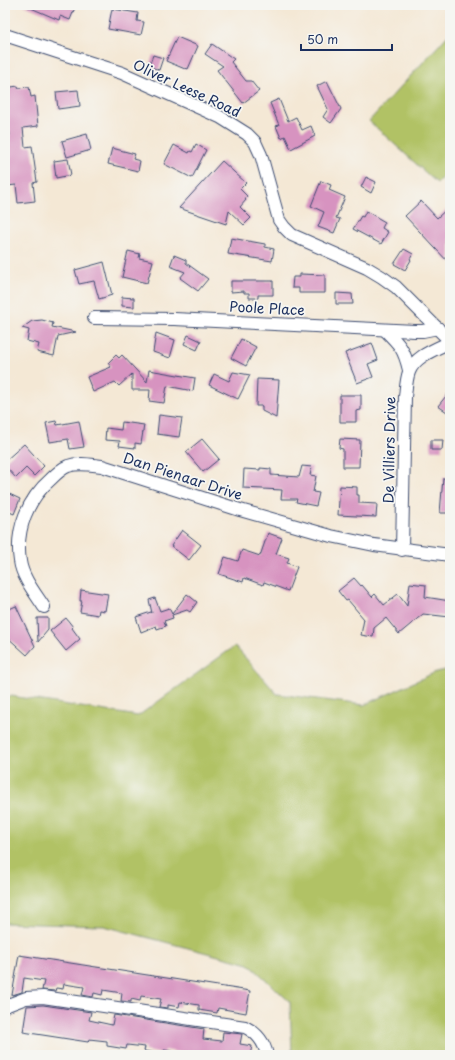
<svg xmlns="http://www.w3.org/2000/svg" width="455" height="1060" viewBox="0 0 455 1060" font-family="'Playpen Sans',sans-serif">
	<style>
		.grass { fill: #b1c265; stroke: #667862 }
		.building { fill: #d793c0 }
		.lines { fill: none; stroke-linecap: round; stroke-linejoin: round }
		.minor-casing { stroke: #3c4b70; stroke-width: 14 }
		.minor { stroke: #fff; stroke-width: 12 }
		.labels { text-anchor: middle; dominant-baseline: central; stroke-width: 3.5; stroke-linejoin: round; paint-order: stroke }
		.street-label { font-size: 14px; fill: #1b2f5e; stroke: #f6f6f2 }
	</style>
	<rect width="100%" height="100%" fill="#f6f6f2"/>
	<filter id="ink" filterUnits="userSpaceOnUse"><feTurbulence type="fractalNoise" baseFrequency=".025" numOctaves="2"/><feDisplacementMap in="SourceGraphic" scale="8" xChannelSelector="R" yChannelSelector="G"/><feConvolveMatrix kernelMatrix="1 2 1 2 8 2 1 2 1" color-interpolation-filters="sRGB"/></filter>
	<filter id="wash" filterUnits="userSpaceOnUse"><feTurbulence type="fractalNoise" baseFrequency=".012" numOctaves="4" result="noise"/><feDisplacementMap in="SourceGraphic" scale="16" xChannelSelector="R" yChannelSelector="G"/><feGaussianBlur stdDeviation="0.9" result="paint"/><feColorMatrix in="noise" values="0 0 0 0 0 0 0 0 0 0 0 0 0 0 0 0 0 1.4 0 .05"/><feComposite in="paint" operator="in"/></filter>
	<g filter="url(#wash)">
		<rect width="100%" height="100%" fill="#f4e8d5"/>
		<g class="grass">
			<polygon points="450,33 450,169 437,183 369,121"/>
			<polygon points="235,646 277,694 364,705 436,672 450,669 450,1055 292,1055 290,1002 249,964 104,926 5,923 5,697 11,696 138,716"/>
		</g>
		<g id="blocks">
			<g class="building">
				<polygon points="24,5 76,5 70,20 60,16 59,20"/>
				<polygon points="112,9 138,13 137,21 144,22 141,35 108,29"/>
				<polygon points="177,37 198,46 188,69 186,68 185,69 166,61"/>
				<polygon points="212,44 234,59 231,62 246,81 251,81 259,91 243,103 217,70 223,66 205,54"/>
				<polygon points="153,55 163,58 159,70 149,66"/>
				<polygon points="327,81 341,109 331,123 323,117 328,109 317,86"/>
				<polygon points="18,86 18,88 29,87 31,97 35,96 38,126 23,128 25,147 32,146 37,182 33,183 35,201 18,203 16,185 7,186 5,170 5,135 10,135 7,112 5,112 5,88"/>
				<polygon points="78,90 80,106 58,109 56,92"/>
				<polygon points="279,99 288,121 296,117 302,130 311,126 315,136 291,149 285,136 281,138 276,126 279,125 270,103"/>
				<polygon points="87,134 91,150 67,157 62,141"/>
				<polygon points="196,144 206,150 192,178 164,164 174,145 189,153 190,151 192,152"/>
				<polygon points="112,148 135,154 133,159 140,161 138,171 108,164"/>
				<polygon points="68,159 71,175 56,178 54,161"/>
				<polygon points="222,161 246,183 240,189 247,196 245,199 246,200 240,207 251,218 244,225 229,211 226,224 179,208"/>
				<polygon points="366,177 376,182 371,193 361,187"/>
				<polygon points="321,181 331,185 329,190 345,197 336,218 340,219 334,233 318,227 324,212 311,206"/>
				<polygon points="421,201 437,218 450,206 450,264 405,216"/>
				<polygon points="366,211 385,222 382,228 388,232 381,244 353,229 361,216 363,217"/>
				<polygon points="231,238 265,244 265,247 274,249 272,261 228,254"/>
				<polygon points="404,249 413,254 410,259 411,260 405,270 394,264"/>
				<polygon points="128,251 140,254 139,258 153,261 147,283 122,277"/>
				<polygon points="174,255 186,260 186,263 208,279 198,291 180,278 185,272 170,266"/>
				<polygon points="104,262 112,295 99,299 94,281 79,284 75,270"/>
				<polygon points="300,274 325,275 325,293 299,293 299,288 292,288 293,277 300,277"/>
				<polygon points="231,281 273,281 273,295 258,295 258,298 249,298 249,293 244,293 244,291 231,292"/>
				<polygon points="336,293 352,294 353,304 336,304"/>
				<polygon points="122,297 134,298 134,307 122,306"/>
				<polygon points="42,320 53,323 52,327 76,332 58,336 54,356 37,352 39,344 27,341 29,330 22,328 32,321"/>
				<polygon points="156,333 175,340 170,358 153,352"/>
				<polygon points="188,335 201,341 197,350 184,344"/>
				<polygon points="241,339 256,347 246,366 231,358"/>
				<polygon points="372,343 378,360 368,364 373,377 357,383 345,353"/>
				<polygon points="116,355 119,358 122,355 147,382 149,370 195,378 193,391 167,386 164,403 149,401 150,390 132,390 132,374 119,386 115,382 93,392 87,377 111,367 108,363"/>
				<polygon points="233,372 250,375 238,399 209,385 214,374 229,381"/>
				<polygon points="257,379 279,380 276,418 262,411 262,406 256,406"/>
				<polygon points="450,391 450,414 438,406"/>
				<polygon points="340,395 361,395 361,410 356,411 356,422 340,422"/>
				<polygon points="159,415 182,418 179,437 157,434"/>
				<polygon points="56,421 57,425 79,421 84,447 70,449 68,439 50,442 46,423"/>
				<polygon points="122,422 144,425 141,444 135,443 135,448 119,446 120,441 105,440 106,428 121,430"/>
				<polygon points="202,439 219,459 203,472 186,452"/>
				<polygon points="340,439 360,440 359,467 343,467 343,449 339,448"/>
				<polygon points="431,440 443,440 442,450 431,450"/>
				<polygon points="24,444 44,466 34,476 26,468 16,478 5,466 5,461"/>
				<polygon points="302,466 312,467 310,475 316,476 313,492 319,493 316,506 296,502 297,499 281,499 282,490 243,488 244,469 260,470 260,468 271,469 271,475 299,477"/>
				<polygon points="443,478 450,478 450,513 440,513"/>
				<polygon points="340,486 357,487 357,495 359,495 359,503 377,504 376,517 338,515"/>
				<polygon points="5,492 20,499 14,514 5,510"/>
				<polygon points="182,530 201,545 189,560 171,546"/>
				<polygon points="268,533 282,538 276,554 289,558 287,563 297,567 288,591 264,582 263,585 244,578 243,582 219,574 225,557 238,561 242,550 260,556"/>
				<polygon points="354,578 361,586 362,585 372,597 375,594 384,605 398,594 407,606 410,583 426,585 425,597 450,601 450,617 423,614 399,634 386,618 374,628 373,637 361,635 364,619 348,600 346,601 338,591"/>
				<polygon points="81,590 108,594 105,611 99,610 98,615 80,612 82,601 80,601"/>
				<polygon points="187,594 197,602 190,612 187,610 172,615 173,618 164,621 166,626 157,629 156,626 141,632 136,617 151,612 152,613 149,600 155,598 160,611 169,608 172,614"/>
				<polygon points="16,606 35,646 27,655 5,635 5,611"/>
				<polygon points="37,618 48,618 48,630 38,642"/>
				<polygon points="66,618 73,627 72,628 80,639 66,651 50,631"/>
				<polygon points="19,955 250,991 246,1013 218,1008 217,1013 199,1010 199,1005 180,1002 179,1007 168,1005 168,1008 159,1007 161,999 141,996 140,1001 131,999 131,1002 121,1001 122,993 103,990 102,995 94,993 93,997 82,995 84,987 64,984 63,989 56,988 55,991 42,990 44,981 24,978 22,992 12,995"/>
				<polygon points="43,1005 91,1012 89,1020 112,1025 114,1015 204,1029 203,1039 222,1041 223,1032 242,1034 240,1044 252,1046 250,1055 183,1055 183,1053 164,1050 164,1054 144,1051 145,1047 127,1045 126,1049 107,1046 107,1041 89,1039 88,1042 23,1032 27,1006"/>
			</g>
		</g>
	</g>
	<g filter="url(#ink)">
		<use href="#blocks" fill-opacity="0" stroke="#3c4b70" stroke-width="1"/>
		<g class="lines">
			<defs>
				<g id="minor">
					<polyline points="5,35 122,73 220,117 247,134 255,142 261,155 279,220 284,227 292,235 367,268 382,277 396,287 450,341"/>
					<polyline points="94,318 174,319 415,331 423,331 438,328"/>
					<path d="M 385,330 C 400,345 404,349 409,370"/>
					<path d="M 402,550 L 405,397 C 406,389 406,380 409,372 C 415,356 436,349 450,342"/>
					<path d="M 44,607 C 35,593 22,577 20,561 C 15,529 28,499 51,479 C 56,474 63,468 68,466 C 79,462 92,465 102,466 L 240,510 L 331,536 L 374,545 L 450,555"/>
					<path d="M 5,1006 L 26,998 L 43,997 L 245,1027 C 257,1033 264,1041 267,1055"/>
				</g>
			</defs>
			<use href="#minor" class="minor-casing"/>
			<use href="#minor" class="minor"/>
		</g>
	</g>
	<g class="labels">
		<g class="street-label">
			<text transform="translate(187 88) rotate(25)">Oliver Leese Road</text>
			<text transform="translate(267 308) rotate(3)">Poole Place</text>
			<text transform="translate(389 450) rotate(-89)">De Villiers Drive</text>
			<text transform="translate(183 476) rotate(18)">Dan Pienaar Drive</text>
		</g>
	</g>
	<rect width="455" height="1060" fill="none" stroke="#f6f6f2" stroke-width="20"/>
	<path d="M301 44v6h91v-6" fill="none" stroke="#1b2f5e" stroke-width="2"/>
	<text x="307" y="44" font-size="12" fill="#1b2f5e" stroke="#f6f6f2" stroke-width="3" paint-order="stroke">50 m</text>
</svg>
